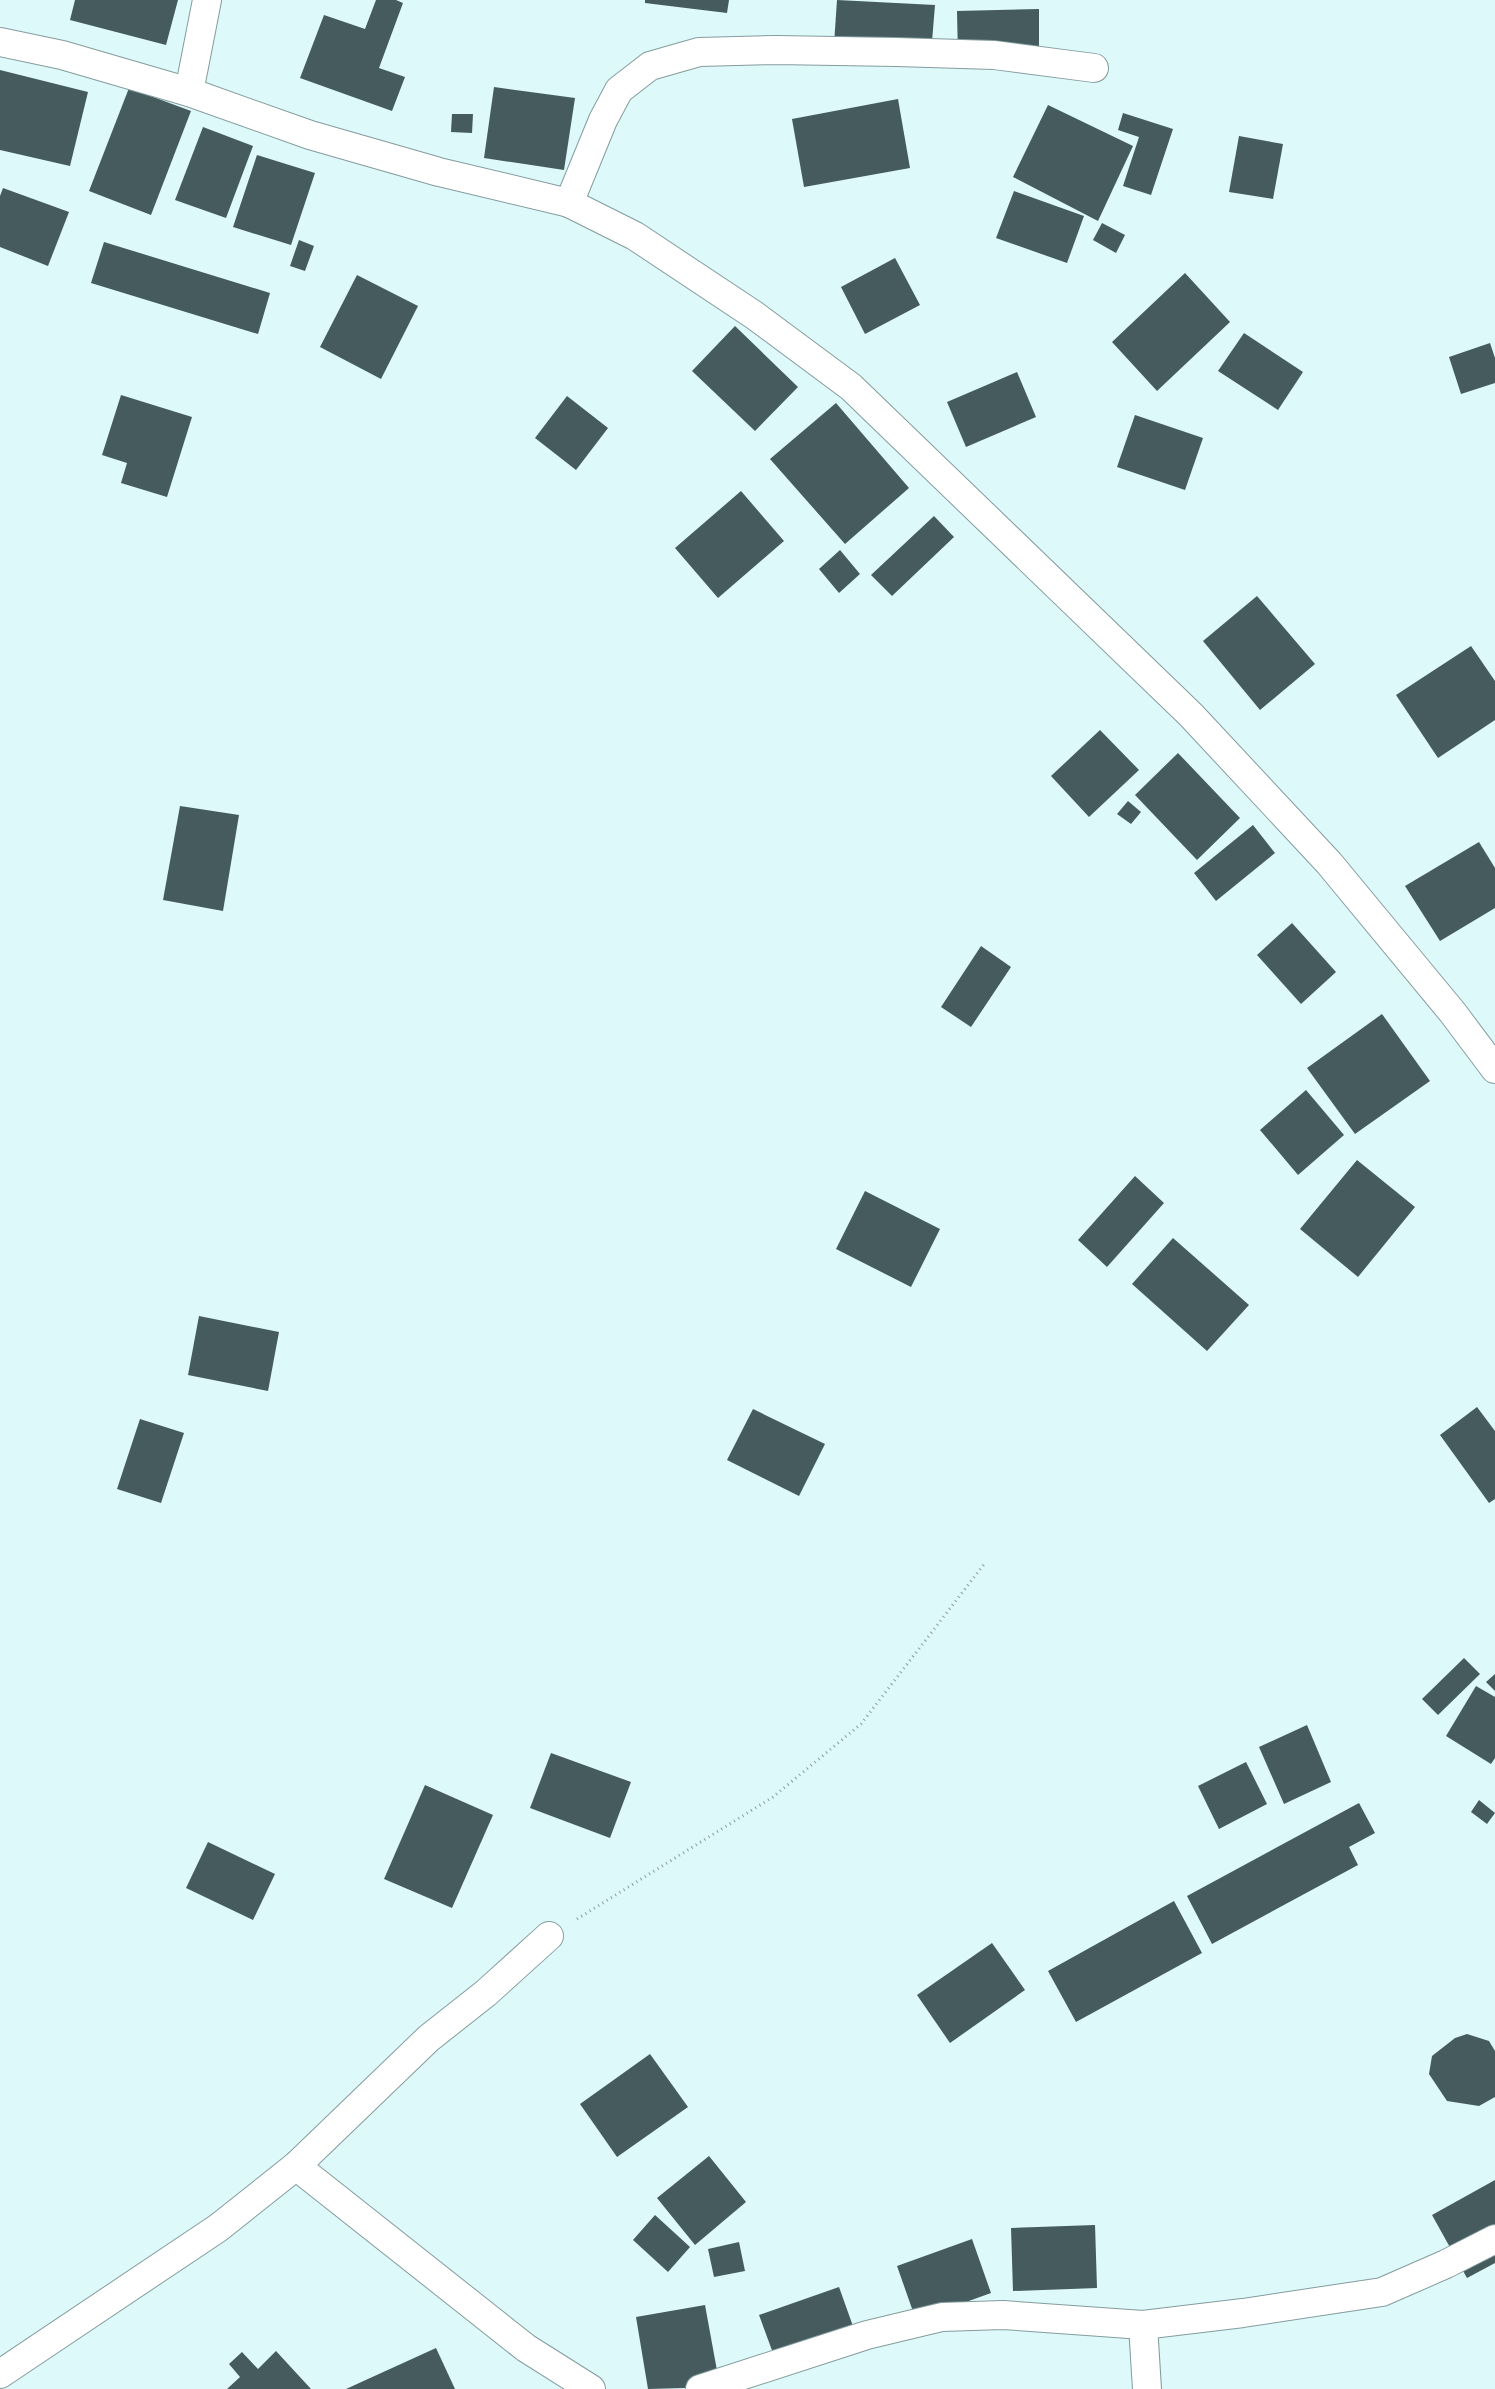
<svg xmlns="http://www.w3.org/2000/svg" width="1495" height="2389" viewBox="0 0 1495 2389" font-family="Jost,sans-serif">
	<style>
		.building { fill: #455b5d }
		.lines { fill: none; stroke-linecap: round; stroke-linejoin: round }
		.minor-casing { stroke: #849c9e; stroke-width: 30 }
		.path { stroke: #899d9e; stroke-width: 3; stroke-dasharray: 1 4; stroke-linecap: butt }
		.minor { stroke: #fff; stroke-width: 28 }
	</style>
	<rect width="100%" height="100%" fill="#def9fa"/>
	<g class="building">
		<polygon points="75,0 178,0 166,45 70,20"/>
		<polygon points="376,0 396,0 403,3 379,68 405,77 392,111 300,78 324,15 365,29"/>
		<polygon points="645,0 729,0 727,13 645,3"/>
		<polygon points="837,0 935,5 930,66 833,59"/>
		<polygon points="1039,9 1039,56 958,58 957,11"/>
		<polygon points="0,70 88,92 70,166 0,150"/>
		<polygon points="494,87 575,98 564,170 484,158"/>
		<polygon points="129,88 191,111 151,215 89,191"/>
		<polygon points="898,99 910,168 804,187 792,119"/>
		<polygon points="1048,105 1133,146 1098,221 1013,177"/>
		<polygon points="1123,113 1173,129 1151,195 1123,186 1139,137 1118,130"/>
		<polygon points="452,114 473,114 472,133 451,132"/>
		<polygon points="203,127 253,146 226,218 175,200"/>
		<polygon points="1239,136 1283,144 1273,199 1229,192"/>
		<polygon points="257,155 315,173 291,245 233,227"/>
		<polygon points="3,188 69,212 48,266 0,247 0,196"/>
		<polygon points="1014,191 1084,216 1067,263 996,238"/>
		<polygon points="1102,223 1125,235 1116,253 1093,240"/>
		<polygon points="299,240 314,246 305,271 290,266"/>
		<polygon points="104,242 270,293 258,334 91,283"/>
		<polygon points="895,258 920,305 865,334 841,287"/>
		<polygon points="1185,273 1230,322 1157,391 1112,342"/>
		<polygon points="357,275 418,306 381,379 320,347"/>
		<polygon points="735,326 798,387 755,431 692,371"/>
		<polygon points="1244,333 1303,372 1278,410 1218,371"/>
		<polygon points="1490,343 1495,358 1495,383 1461,394 1449,357"/>
		<polygon points="1017,372 1036,417 966,447 947,402"/>
		<polygon points="121,395 192,417 167,497 121,483 127,463 102,455"/>
		<polygon points="567,396 608,428 576,470 535,438"/>
		<polygon points="836,403 909,488 845,544 770,459"/>
		<polygon points="1135,415 1203,438 1185,490 1117,467"/>
		<polygon points="741,491 784,541 718,598 675,548"/>
		<polygon points="934,516 954,537 892,596 871,575"/>
		<polygon points="840,550 860,574 839,593 819,569"/>
		<polygon points="1257,596 1315,664 1260,710 1203,641"/>
		<polygon points="1471,646 1495,681 1495,720 1438,758 1396,695"/>
		<polygon points="1100,730 1139,770 1089,817 1051,776"/>
		<polygon points="1178,753 1240,818 1197,860 1135,795"/>
		<polygon points="1128,801 1141,812 1131,824 1117,814"/>
		<polygon points="180,806 239,815 223,911 163,900"/>
		<polygon points="1253,825 1275,853 1216,901 1194,873"/>
		<polygon points="1479,842 1495,868 1495,908 1440,941 1405,886"/>
		<polygon points="1292,923 1336,972 1301,1004 1257,955"/>
		<polygon points="981,946 1011,967 971,1027 941,1007"/>
		<polygon points="1382,1014 1430,1081 1355,1134 1307,1068"/>
		<polygon points="1306,1090 1344,1135 1298,1175 1260,1130"/>
		<polygon points="1357,1160 1415,1207 1358,1277 1300,1229"/>
		<polygon points="1135,1176 1164,1203 1107,1267 1078,1240"/>
		<polygon points="865,1191 940,1229 911,1287 836,1249"/>
		<polygon points="1173,1238 1249,1305 1207,1351 1132,1284"/>
		<polygon points="199,1316 279,1332 268,1391 188,1375"/>
		<polygon points="1477,1407 1495,1431 1495,1499 1489,1503 1440,1435"/>
		<polygon points="753,1409 825,1444 799,1496 727,1460"/>
		<polygon points="140,1419 184,1433 161,1503 117,1489"/>
		<polygon points="1464,1658 1480,1674 1438,1715 1422,1699"/>
		<polygon points="1495,1674 1495,1691 1486,1682"/>
		<polygon points="1476,1686 1495,1697 1495,1758 1491,1764 1446,1736"/>
		<polygon points="1307,1725 1331,1782 1284,1804 1259,1747"/>
		<polygon points="551,1753 631,1782 610,1838 530,1808"/>
		<polygon points="1246,1762 1267,1804 1219,1829 1198,1786"/>
		<polygon points="425,1785 493,1815 452,1908 384,1879"/>
		<polygon points="1479,1800 1495,1813 1487,1824 1471,1812"/>
		<polygon points="1359,1803 1375,1833 1349,1847 1358,1865 1212,1944 1187,1896"/>
		<polygon points="208,1842 275,1874 253,1920 186,1888"/>
		<polygon points="1174,1901 1202,1953 1076,2022 1048,1971"/>
		<polygon points="992,1943 1025,1990 950,2043 917,1995"/>
		<polygon points="1467,2034 1489,2041 1495,2051 1495,2097 1479,2106 1447,2101 1429,2074 1432,2056 1455,2038"/>
		<polygon points="650,2054 688,2107 617,2157 580,2104"/>
		<polygon points="709,2156 746,2202 695,2245 657,2198"/>
		<polygon points="1495,2180 1495,2263 1467,2278 1432,2215"/>
		<polygon points="655,2215 690,2247 668,2272 633,2240"/>
		<polygon points="1095,2225 1097,2288 1013,2291 1011,2228"/>
		<polygon points="972,2239 991,2293 916,2320 897,2266"/>
		<polygon points="739,2242 745,2271 714,2277 708,2249"/>
		<polygon points="839,2287 859,2343 780,2372 759,2315"/>
		<polygon points="705,2305 720,2387 648,2389 636,2317"/>
		<polygon points="436,2348 455,2389 346,2389"/>
		<polygon points="276,2351 311,2389 227,2389 240,2377 229,2364 242,2352 258,2369"/>
	</g>
	<g class="lines">
		<defs>
			<g id="minor">
				<polyline points="0,42 62,55 189,92 310,135 439,172 569,203 635,236 754,315 851,387 1191,715 1329,863 1453,1013 1495,1069"/>
				<polyline points="189,92 207,0"/>
				<polyline points="569,203 603,120 619,90 650,66 699,52 776,50 896,52 994,55 1094,68"/>
				<polyline points="296,2166 526,2348 591,2389"/>
				<polyline points="1143,2325 1147,2389"/>
				<polyline points="0,2374 218,2228 296,2166 429,2038 486,1993 549,1936"/>
				<polyline points="700,2389 867,2335 942,2317 1003,2315 1143,2325 1243,2313 1382,2292 1446,2264 1495,2239"/>
			</g>
		</defs>
		<use href="#minor" class="minor-casing"/>
		<polyline class="path" points="577,1919 773,1797 861,1724 985,1563"/>
		<use href="#minor" class="minor"/>
	</g>
</svg>
